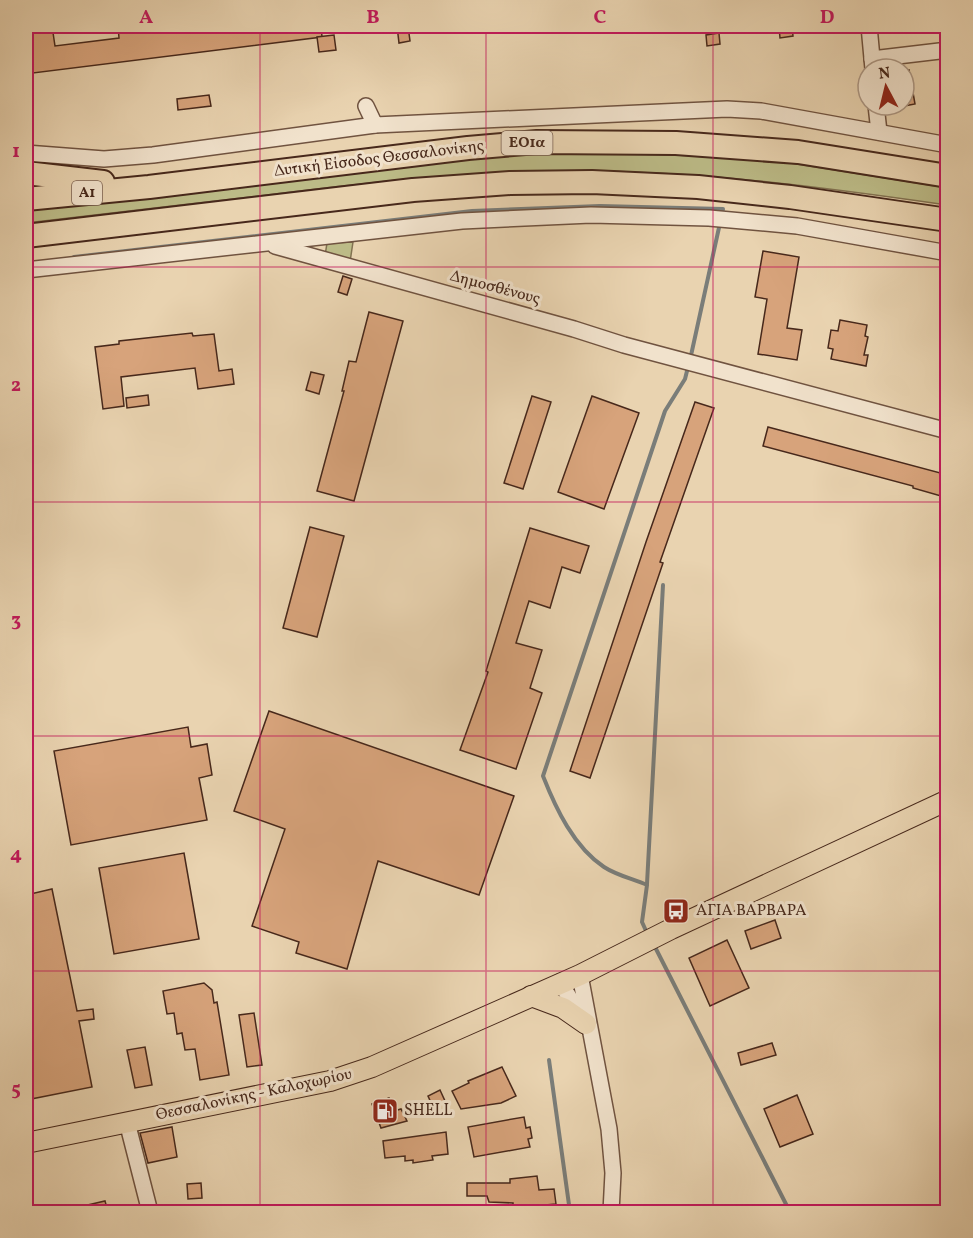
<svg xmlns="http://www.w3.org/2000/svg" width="973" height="1238" viewBox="0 0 973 1238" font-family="Vollkorn,serif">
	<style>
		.green { fill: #bcbb87; stroke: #827251; stroke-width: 1.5 }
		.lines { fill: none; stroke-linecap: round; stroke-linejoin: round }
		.stream { stroke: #7a7d79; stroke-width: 4 }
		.building { fill: #d7a37b; stroke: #47281b; stroke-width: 1.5 }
		.minor-casing { stroke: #705340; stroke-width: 18 }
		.major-casing { stroke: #47281b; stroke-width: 22 }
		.highway-casing { stroke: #47281b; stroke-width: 26 }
		.minor { stroke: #f1e2cc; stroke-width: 15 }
		.major { stroke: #e9d3b0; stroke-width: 20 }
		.highway { stroke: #e9d3b0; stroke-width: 22 }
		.grid { fill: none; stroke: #c2185b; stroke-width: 1.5; stroke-opacity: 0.55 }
		.labels { text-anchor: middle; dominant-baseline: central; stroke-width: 6; stroke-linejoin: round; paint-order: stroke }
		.shield { fill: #f1e2cc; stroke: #7a6050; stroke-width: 1.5 }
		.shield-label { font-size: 15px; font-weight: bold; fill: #47281b }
		.street-label { font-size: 16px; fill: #47281b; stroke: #f1e2cc }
		.poi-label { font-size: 16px; fill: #47281b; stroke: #f1e2cc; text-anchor: start }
		.neatline { fill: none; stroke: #c2185b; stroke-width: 2 }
		.grid-label { font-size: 20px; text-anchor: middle; font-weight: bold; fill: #c2185b }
	</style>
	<rect width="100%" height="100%" fill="#e9d3b0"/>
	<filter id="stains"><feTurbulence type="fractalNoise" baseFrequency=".00333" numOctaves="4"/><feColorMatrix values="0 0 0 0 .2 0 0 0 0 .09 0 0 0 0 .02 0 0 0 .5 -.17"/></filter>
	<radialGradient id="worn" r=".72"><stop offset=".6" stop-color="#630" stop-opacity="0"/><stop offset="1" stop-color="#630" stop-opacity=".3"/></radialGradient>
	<g class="green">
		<path d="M 508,151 L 676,155 L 778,161 L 948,188 L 947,205 C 821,187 695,170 568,171 C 470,171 372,182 275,194 C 192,204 109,213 26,223 L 26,205 Z"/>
		<polygon points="353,242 350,262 325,256 327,243"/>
	</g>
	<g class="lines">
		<g class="stream">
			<polyline points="74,257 472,211 600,206 723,209 721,216"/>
			<polyline points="690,360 720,223"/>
			<polyline points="647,884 663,585"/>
			<path d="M 647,933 L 642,922 L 647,885 C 633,879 616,875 604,867 C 574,847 556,809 543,776 L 665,411 L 685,379 L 688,367"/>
			<polyline points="654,945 790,1212"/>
			<polyline points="549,1060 570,1212"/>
		</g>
	</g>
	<g class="building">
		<polygon points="27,26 52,26 55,46 119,38 118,26 165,26 165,32 214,26 321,26 322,37 33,73"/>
		<polygon points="397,26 408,26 410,41 399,43"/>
		<polygon points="792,26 793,36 780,38 779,27"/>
		<polygon points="719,33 720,44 707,46 706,35"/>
		<polygon points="334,35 336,50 319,52 317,37"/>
		<polygon points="909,70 915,104 904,106 904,71"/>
		<polygon points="209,95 211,106 178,110 177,99"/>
		<polygon points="763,251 799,257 787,328 802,330 797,360 758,354 767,299 755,297"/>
		<polygon points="343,276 352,279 347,295 338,292"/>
		<polygon points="369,312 403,321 354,501 317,491 344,391 342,391 349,361 356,362"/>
		<polygon points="840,320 867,325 865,336 868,337 864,355 868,355 866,366 831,359 833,349 828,348 831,330 838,331"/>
		<polygon points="192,333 193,336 214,334 219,371 232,369 234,384 198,389 195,368 121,377 124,406 103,409 95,347 119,344 119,341"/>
		<polygon points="311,372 324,375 319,394 306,390"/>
		<polygon points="148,395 149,405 127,408 126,398"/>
		<polygon points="532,396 551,402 523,489 504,483"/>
		<polygon points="592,396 639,413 604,509 558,492"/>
		<polygon points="695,402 714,408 660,562 663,563 590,778 570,771 646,542"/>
		<polygon points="768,427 948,475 948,498 913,488 913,486 763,446"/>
		<polygon points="310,527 344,536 317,637 283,628"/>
		<polygon points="530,528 589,546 580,573 562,567 550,608 529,601 516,643 542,650 530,688 542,693 516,769 460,750 488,672 486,671"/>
		<polygon points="269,711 514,796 479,895 378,861 347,969 296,953 299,942 252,926 285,829 234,811"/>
		<polygon points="188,727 191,747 207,744 212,775 199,778 207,820 71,845 54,751"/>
		<polygon points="184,853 199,939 114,954 99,868"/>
		<polygon points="52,889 77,1011 93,1009 94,1019 79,1021 92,1087 26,1100 26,895"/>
		<polygon points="775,920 781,938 751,949 745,931"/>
		<polygon points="727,940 749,988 710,1006 689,958"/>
		<polygon points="204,983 212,990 214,1003 217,1002 229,1075 200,1080 195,1049 185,1050 182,1033 177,1034 174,1013 167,1014 163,991"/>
		<polygon points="254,1013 262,1065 247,1067 239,1015"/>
		<polygon points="772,1043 776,1055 741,1065 738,1053"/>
		<polygon points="145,1047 152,1085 135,1088 127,1050"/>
		<polygon points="502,1067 516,1096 501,1103 461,1109 452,1091 469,1083 468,1081"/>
		<polygon points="440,1090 445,1101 433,1107 428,1096"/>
		<polygon points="797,1095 813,1134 780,1147 764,1109"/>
		<polygon points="389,1098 394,1111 401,1109 407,1121 381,1128 372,1104"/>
		<polygon points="524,1117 526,1128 530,1127 532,1138 528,1139 530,1147 474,1157 468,1127"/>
		<polygon points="172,1127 177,1157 148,1163 140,1133"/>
		<polygon points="446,1132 448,1154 432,1156 433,1160 413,1163 413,1160 405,1161 405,1156 385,1158 383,1141"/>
		<polygon points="537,1176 539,1190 554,1189 556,1204 513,1208 513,1203 489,1202 487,1196 467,1196 467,1183 510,1183 510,1179"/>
		<polygon points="201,1183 202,1198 188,1199 187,1184"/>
		<polygon points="105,1201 108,1212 70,1212 70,1209"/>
	</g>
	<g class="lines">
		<defs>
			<g id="minor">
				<polyline points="869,26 873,69"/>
				<polyline points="872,59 948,50"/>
				<polyline points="876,105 879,132"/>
				<polyline points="366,106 375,125 727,109 761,111 948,145"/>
				<polyline points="26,153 104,159 153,155 375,125"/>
				<polyline points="275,246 574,329 624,345 948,431"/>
				<polyline points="26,270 462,221 591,215 709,218 797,226 948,253"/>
				<polyline points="580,975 609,1129 613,1173 611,1212"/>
				<polyline points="560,982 583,1020"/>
				<polyline points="127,1122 150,1212"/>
			</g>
			<g id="major">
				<polyline points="531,996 563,1008 586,1024"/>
				<polyline points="26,1143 330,1081 372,1067 580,975 671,929 948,800"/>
			</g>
			<g id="highway">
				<polyline points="26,173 103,182"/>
				<polyline points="26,199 149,187 468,148 537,142 676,143 798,152 948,176"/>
				<polyline points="26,236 413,190 510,183 592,182 698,187 790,197 948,220"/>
			</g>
		</defs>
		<use href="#minor" class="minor-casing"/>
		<use href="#major" class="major-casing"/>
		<use href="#highway" class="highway-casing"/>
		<use href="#minor" class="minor"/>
		<use href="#major" class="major"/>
		<use href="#highway" class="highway"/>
	</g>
	<path class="grid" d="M 260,26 L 260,1212M 486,26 L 486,1212M 713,26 L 713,1212M 26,267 L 948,267M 26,502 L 948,502M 26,736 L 948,736M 26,971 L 948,971"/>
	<defs>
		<symbol id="bus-square" viewBox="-11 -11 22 22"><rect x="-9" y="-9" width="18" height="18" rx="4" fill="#8f2418" stroke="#f1e2cc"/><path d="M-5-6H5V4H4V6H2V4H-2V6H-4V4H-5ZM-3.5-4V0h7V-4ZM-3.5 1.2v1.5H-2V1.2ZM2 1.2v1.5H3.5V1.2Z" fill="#fff"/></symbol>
		<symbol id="fuel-square" viewBox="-11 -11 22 22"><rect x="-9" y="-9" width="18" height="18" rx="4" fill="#8f2418" stroke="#f1e2cc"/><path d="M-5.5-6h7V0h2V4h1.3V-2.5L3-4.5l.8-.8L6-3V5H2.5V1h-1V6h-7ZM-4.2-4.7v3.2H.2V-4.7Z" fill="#fff"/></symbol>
	</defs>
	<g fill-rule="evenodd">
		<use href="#bus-square" x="661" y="896" width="30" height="30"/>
		<use href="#fuel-square" x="370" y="1096" width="30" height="30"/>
	</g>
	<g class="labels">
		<g class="shield">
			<rect x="501.5" y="131" width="51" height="24" rx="4.5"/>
			<rect x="72" y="181" width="30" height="24" rx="4.5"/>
		</g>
		<g class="shield-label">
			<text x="527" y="143">ΕΟ1α</text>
			<text x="87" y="193">Α1</text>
		</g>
		<g class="street-label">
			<text transform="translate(379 159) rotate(-7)">Δυτική Είσοδος Θεσσαλονίκης</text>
			<text transform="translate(495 288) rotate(15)">Δημοσθένους</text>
			<text transform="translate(254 1095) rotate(-12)">Θεσσαλονίκης - Καλοχωρίου</text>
		</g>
		<g class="poi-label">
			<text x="696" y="911">ΑΓΙΑ ΒΑΡΒΑΡΑ</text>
			<text x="404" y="1111">SHELL</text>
		</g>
	</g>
	<rect width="973" height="1238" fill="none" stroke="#e9d3b0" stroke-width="66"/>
	<g transform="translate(886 87) rotate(353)"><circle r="28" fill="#f1e2cc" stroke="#ad9885" stroke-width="1.5"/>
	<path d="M0-4.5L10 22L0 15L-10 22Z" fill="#8f2418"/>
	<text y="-9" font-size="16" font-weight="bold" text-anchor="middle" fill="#47281b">N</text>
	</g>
	<rect x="33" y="33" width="907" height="1172" class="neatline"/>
	<g class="grid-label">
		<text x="146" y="23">A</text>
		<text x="373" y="23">B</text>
		<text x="600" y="23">C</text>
		<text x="827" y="23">D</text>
		<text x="16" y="157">1</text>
		<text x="16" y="391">2</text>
		<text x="16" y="626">3</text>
		<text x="16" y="860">4</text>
		<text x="16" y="1095">5</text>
	</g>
	<rect width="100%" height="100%" filter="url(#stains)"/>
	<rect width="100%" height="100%" fill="url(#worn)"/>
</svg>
